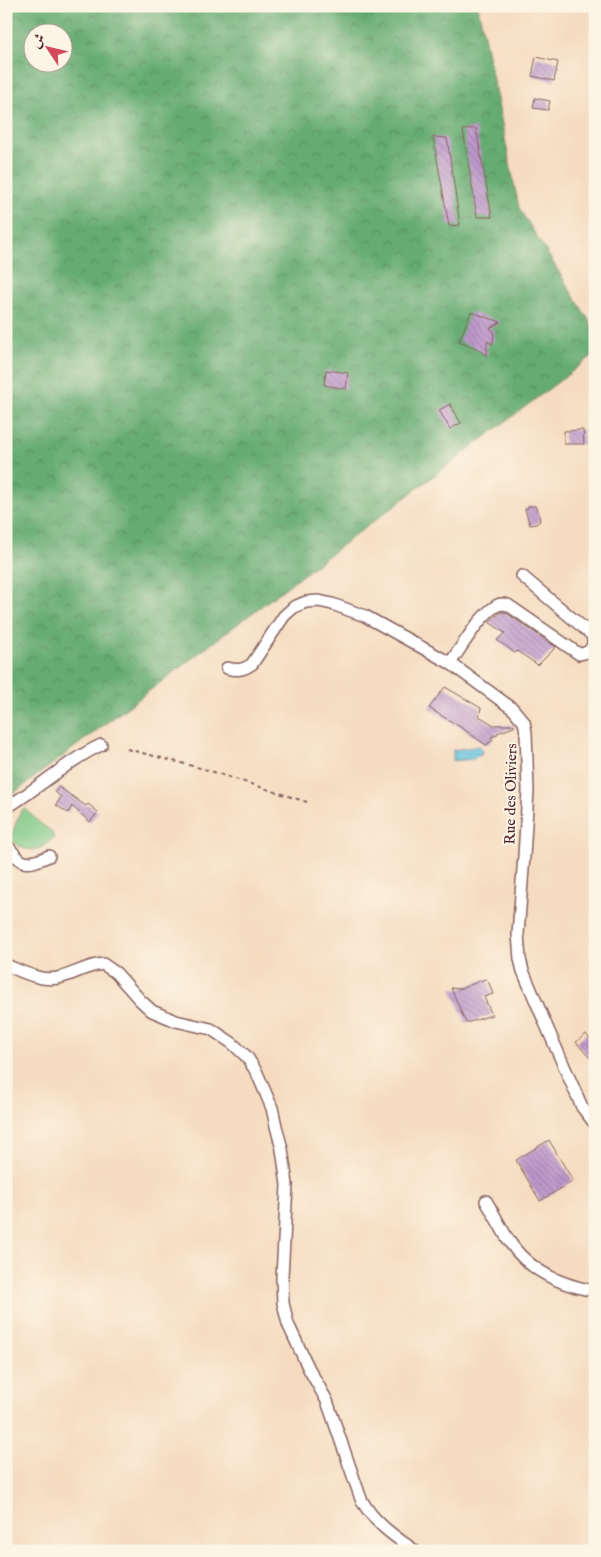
<svg xmlns="http://www.w3.org/2000/svg" width="601" height="1557" viewBox="0 0 601 1557" font-family="'IM FELL English',Amiri,serif">
	<style>
		.green { fill: #7ec885; stroke: #647458 }
		.forest { fill: url(#forest-crowns); stroke: #58664e; fill-rule: evenodd }
		.water { fill: url(#water-rules); stroke: #567186 }
		.building { fill: url(#building-back-hatch) }
		.lines { fill: none; stroke-linecap: round; stroke-linejoin: round }
		.minor-casing { stroke: #86615f; stroke-width: 14 }
		.path { stroke: #86615f; stroke-width: 2; stroke-dasharray: 4 4; stroke-linecap: butt }
		.minor { stroke: #fff; stroke-width: 11 }
		.labels { text-anchor: middle; dominant-baseline: central; stroke-width: 4; stroke-linejoin: round; paint-order: stroke }
		.street-label { font-size: 15px; fill: #4a1f2b; stroke: #fcf5e5 }
	</style>
	<defs>
		<pattern id="forest-crowns" width="20" height="18" patternUnits="userSpaceOnUse" patternTransform="scale(1.25)"><rect width="20" height="18" fill="#66ac72"/><path d="M2 6a3 3 0 1 1 6 0M12 15a3 3 0 1 1 6 0" fill="none" stroke="#568b5e"/></pattern>
		<pattern id="water-rules" width="6" height="5" patternUnits="userSpaceOnUse" patternTransform="scale(1.25)"><rect width="6" height="5" fill="#62c3e0"/><path d="M0 2.5h6" fill="none" stroke="#57a7c0"/></pattern>
		<pattern id="building-back-hatch" width="6" height="6" patternUnits="userSpaceOnUse" patternTransform="scale(1.25)"><rect width="6" height="6" fill="#be98cc"/><path d="M-1 5l2 2M0 0l6 6M5-1l2 2" fill="none" stroke="#9c7ba6"/></pattern>
	</defs>
	<rect width="100%" height="100%" fill="#fcf5e5"/>
	<filter id="ink" filterUnits="userSpaceOnUse"><feTurbulence type="fractalNoise" baseFrequency=".02" numOctaves="2"/><feDisplacementMap in="SourceGraphic" scale="10" xChannelSelector="R" yChannelSelector="G"/><feConvolveMatrix kernelMatrix="1 2 1 2 8 2 1 2 1" color-interpolation-filters="sRGB"/></filter>
	<filter id="wash" filterUnits="userSpaceOnUse"><feTurbulence type="fractalNoise" baseFrequency=".0096" numOctaves="4" result="noise"/><feDisplacementMap in="SourceGraphic" scale="20" xChannelSelector="R" yChannelSelector="G"/><feGaussianBlur stdDeviation="1.12" result="paint"/><feColorMatrix in="noise" values="0 0 0 0 0 0 0 0 0 0 0 0 0 0 0 0 0 1.4 0 .05"/><feComposite in="paint" operator="in"/></filter>
	<g filter="url(#wash)">
		<rect width="100%" height="100%" fill="#f5dbbf"/>
		<path class="green" d="M 24,808 L 41,824 L 51,831 L 54,838 C 49,841 45,846 40,848 C 29,853 17,846 10,839 L 20,813 Z"/>
		<path class="forest" d="M 6,6 L 478,6 L 519,208 L 595,330 L 595,354 L 6,799 ZM 32,32 L 62,32 L 62,62 L 32,62 Z"/>
		<polygon class="water" points="480,746 482,753 473,759 453,761 453,750"/>
		<g id="blocks">
			<g class="building">
				<polygon points="536,57 558,62 554,81 532,76"/>
				<polygon points="535,98 550,101 548,110 533,108"/>
				<polygon points="476,128 492,217 477,217 463,130"/>
				<polygon points="433,137 447,138 460,225 449,226"/>
				<polygon points="471,312 501,322 490,328 494,331 493,344 487,341 487,356 476,348 459,341"/>
				<polygon points="326,370 348,373 346,389 324,385"/>
				<polygon points="450,404 461,423 450,429 439,410"/>
				<polygon points="583,430 584,444 564,444 564,431"/>
				<polygon points="528,506 535,506 539,515 540,521 536,524 530,525 525,509 528,508"/>
				<polygon points="501,612 505,612 556,647 538,665 517,651 515,653 497,640 505,633 489,622"/>
				<polygon points="445,687 481,708 479,716 494,725 514,725 514,727 497,733 497,735 491,737 493,740 486,745 465,730 429,708"/>
				<polygon points="59,787 86,806 88,804 98,812 90,822 72,806 68,813 56,805 61,797 55,792"/>
				<polygon points="485,979 489,983 493,994 484,997 492,1015 466,1023 451,988 460,989"/>
				<polygon points="586,1034 595,1045 595,1064 576,1042"/>
				<polygon points="549,1140 573,1181 540,1201 516,1160"/>
			</g>
		</g>
	</g>
	<g filter="url(#ink)">
		<use href="#blocks" fill-opacity="0" stroke="#86615f" stroke-width="1"/>
		<g class="lines">
			<defs>
				<g id="minor">
					<path d="M 450,663 C 462,647 480,615 496,606 C 500,603 504,604 508,605 L 579,654 C 591,653 595,646 592,635 L 522,576"/>
					<path d="M 227,668 C 237,671 243,670 252,664 L 284,616 L 294,607 L 306,602 L 319,601 L 332,604 L 365,616 L 450,663 L 513,709 L 524,722 L 526,732 L 528,791 L 524,856 L 518,934 L 520,959 L 523,971 L 549,1032 L 582,1107 L 595,1124"/>
					<path d="M 6,808 C 39,788 67,761 101,745"/>
					<path d="M 6,844 C 23,865 23,867 49,856"/>
					<path d="M 6,965 C 23,972 43,983 62,977 C 76,973 89,965 103,964 L 116,973 L 140,1000 L 152,1011 L 176,1021 L 211,1029 L 232,1043 L 247,1057 L 257,1073 L 272,1108 L 276,1126 L 282,1149 L 287,1185 L 282,1277 L 283,1303 L 288,1324 L 308,1367 L 327,1401 L 361,1499 C 373,1522 394,1536 415,1551"/>
					<path d="M 486,1201 C 494,1214 501,1228 509,1241 C 529,1271 560,1285 595,1291"/>
				</g>
			</defs>
			<use href="#minor" class="minor-casing"/>
			<polyline class="path" points="127,749 204,769 307,802"/>
			<use href="#minor" class="minor"/>
		</g>
	</g>
	<g class="labels">
		<g class="street-label">
			<text transform="translate(511 794) rotate(-89)">Rue des Oliviers</text>
		</g>
	</g>
	<rect width="601" height="1557" fill="none" stroke="#fcf5e5" stroke-width="25"/>
	<g transform="translate(48 48) rotate(305)"><circle r="24" fill="#fcf5e5" stroke="#b59f9b"/>
	<path d="M0-4L9 19L0 12L-9 19Z" fill="#d1495b"/>
	<text y="-8" font-size="14" font-weight="bold" text-anchor="middle" fill="#4a1f2b">ش</text>
	</g>
</svg>
